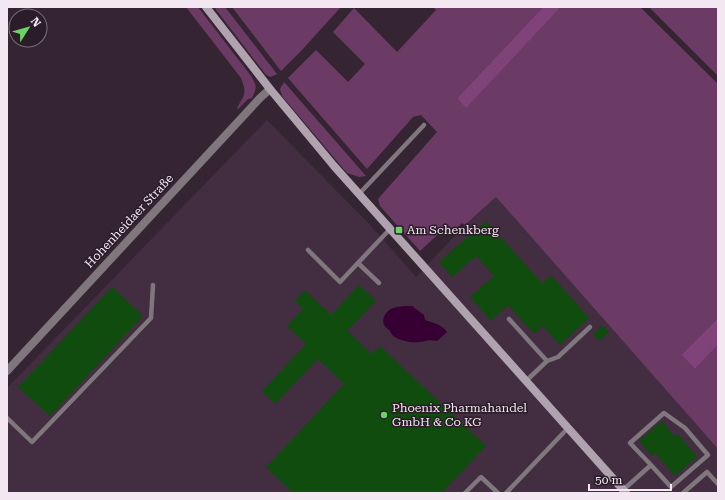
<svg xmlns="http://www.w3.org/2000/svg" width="725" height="500" viewBox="0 0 725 500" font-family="'Roboto Serif',serif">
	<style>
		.built { fill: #432d40 }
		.green { fill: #6b3b66 }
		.forest { fill: #7f4379 }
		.water { fill: #360033 }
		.building { fill: #104c0e }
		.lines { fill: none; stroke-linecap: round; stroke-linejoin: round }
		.service { stroke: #80777e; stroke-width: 4.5 }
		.minor { stroke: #80777e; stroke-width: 8 }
		.secondary { stroke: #b0a2ae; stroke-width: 8 }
		.poi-dot { fill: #6ad363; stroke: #2b1c29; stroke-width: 1.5 }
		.labels { text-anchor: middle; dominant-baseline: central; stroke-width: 3; stroke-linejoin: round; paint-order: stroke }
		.street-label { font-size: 12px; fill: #f3e8f1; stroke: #2b1c29 }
		.poi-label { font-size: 12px; fill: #f3e8f1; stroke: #2b1c29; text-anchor: start }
	</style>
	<rect width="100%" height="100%" fill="#352533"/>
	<polygon class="built" points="267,120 372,227 416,277 465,225 496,197 718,449 718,493 7,493 7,388"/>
	<g class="green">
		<path d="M 186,7 L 198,7 L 251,76 C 257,86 257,87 252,98 L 248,99 L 238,109 L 237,108 C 245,94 247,94 241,78 Z"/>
		<polygon points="214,7 225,7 277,74 271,77 266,75"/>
		<polygon points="232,7 341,7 301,51 281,71"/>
		<polygon points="433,7 543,7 457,98 466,107 561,7 640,7 718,84 718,318 681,355 695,369 718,345 718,449 496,197 465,225 462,223 454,231 448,225 420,251 380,206 378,199 437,132 421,115 413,117 367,169 288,78 316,50 348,82 365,64 333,32 354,8 397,52 436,10"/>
		<polygon points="649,7 718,7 718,76"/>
		<polygon points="284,82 366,176 359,177 347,173 282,96 280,89"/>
	</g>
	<g class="forest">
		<polygon points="543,7 561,7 466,108 457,98"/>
		<polygon points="718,318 718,345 695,369 681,355"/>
	</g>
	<path class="water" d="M 404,306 L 412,306 L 424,315 L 425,320 C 435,324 440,323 447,332 L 437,341 C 428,339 427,341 419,342 C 412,343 401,341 395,337 C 392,336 391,332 389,330 C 384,326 382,323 384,317 C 387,308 396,307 404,306 Z"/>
	<g class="building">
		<polygon points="486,221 542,283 551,275 589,318 560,345 543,326 534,334 508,305 491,321 470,297 494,276 476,256 452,277 439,262"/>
		<polygon points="359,285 376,301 347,331 372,354 380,346 486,446 442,493 293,493 266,467 344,384 318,359 275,404 262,391 306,344 287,326 303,309 295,301 305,290 331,315"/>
		<polygon points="112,287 143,316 50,416 18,387"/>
		<polygon points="602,325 609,332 599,341 593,334"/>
		<polygon points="662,421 675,437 678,434 697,457 675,476 655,453 652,456 639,441"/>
	</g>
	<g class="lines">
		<g class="service">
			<polyline points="359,194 424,125"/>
			<polyline points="308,250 340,282 390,229"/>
			<polyline points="358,263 379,283"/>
			<polyline points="509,319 547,361 526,381"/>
			<polyline points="547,361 558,357 590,327"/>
			<polyline points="7,418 32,442 151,318 153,285"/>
			<polyline points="623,490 651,465 630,443 664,413 685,428 708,455 671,487 651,465"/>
			<polyline points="465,493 481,477 498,493"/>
			<polyline points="506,493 568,428"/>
			<polyline points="683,493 707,472 718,484"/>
		</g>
		<polyline class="minor" points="7,371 260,98 270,89"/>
		<polyline class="secondary" points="206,7 270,89 334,166 626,493"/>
	</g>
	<g class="poi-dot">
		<rect x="395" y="226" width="8" height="8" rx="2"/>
		<circle cx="384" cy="415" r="4"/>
	</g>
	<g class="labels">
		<g class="street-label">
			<text transform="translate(129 221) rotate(-47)">Hohenheidaer Straße</text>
		</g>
		<g class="poi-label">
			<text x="407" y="230">Am Schenkberg</text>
			<text x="392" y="408">Phoenix Pharmahandel<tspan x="392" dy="14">GmbH &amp; Co KG</tspan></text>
		</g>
	</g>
	<rect width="725" height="500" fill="none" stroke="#f3e8f1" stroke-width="16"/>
	<g transform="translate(28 28) rotate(53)"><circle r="19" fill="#2b1c29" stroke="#7b6e79"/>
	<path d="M0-3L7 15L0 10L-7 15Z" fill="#6ad363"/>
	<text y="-6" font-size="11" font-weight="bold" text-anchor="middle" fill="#f3e8f1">N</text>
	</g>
	<path d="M589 484v6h82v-6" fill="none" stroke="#f3e8f1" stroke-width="2"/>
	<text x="595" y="484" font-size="12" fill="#f3e8f1" stroke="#2b1c29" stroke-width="3" paint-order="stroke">50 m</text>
</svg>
